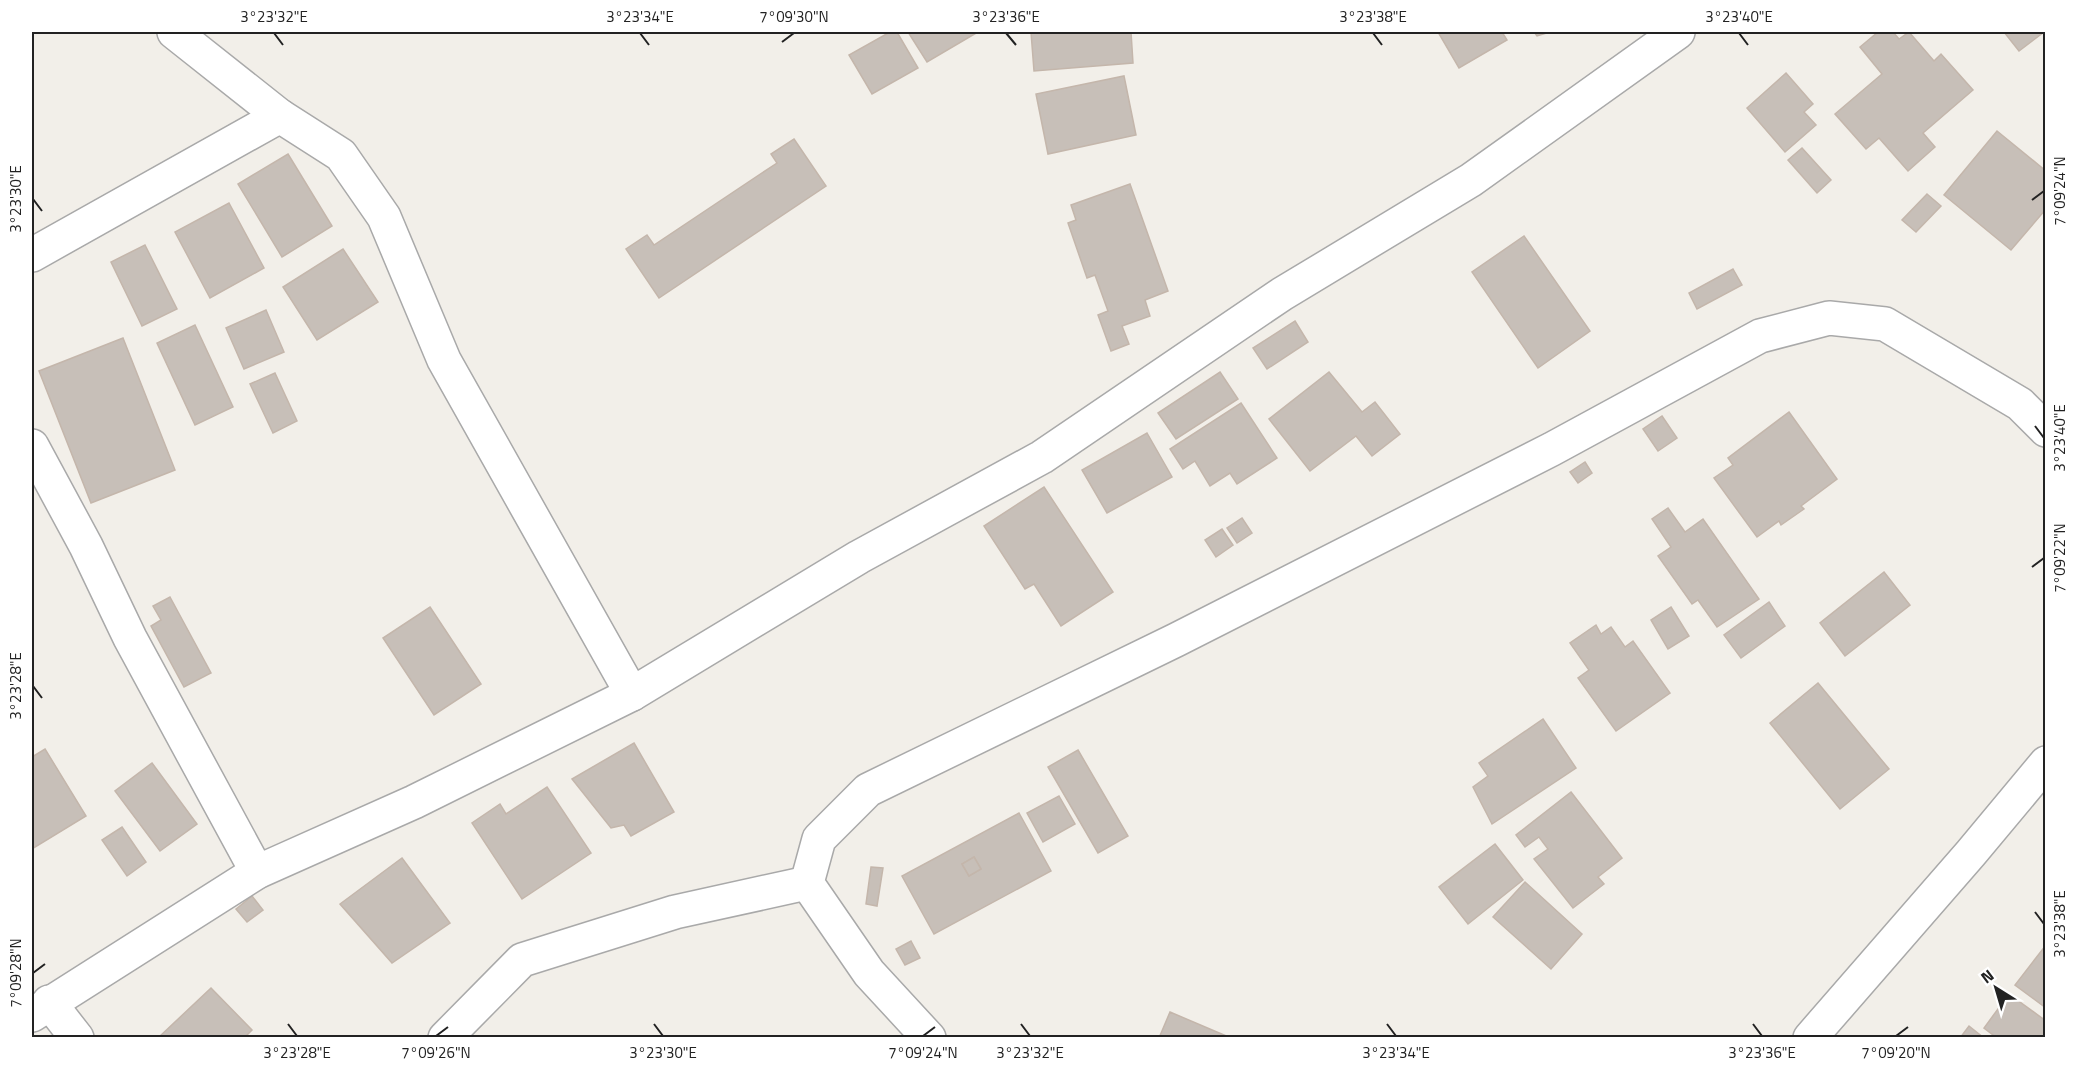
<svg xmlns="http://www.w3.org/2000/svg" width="2077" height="1069" viewBox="0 0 2077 1069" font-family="'Titillium Web',sans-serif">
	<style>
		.building { fill: #c7bfb8; stroke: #c4b6ab; stroke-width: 1.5; fill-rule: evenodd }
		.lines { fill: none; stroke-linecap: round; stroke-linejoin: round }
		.minor-casing { stroke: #a9a9a9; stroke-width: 36 }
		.minor { stroke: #fff; stroke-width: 33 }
		.ticks { fill: none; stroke: #222; stroke-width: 2 }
		.neatline { fill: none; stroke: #222; stroke-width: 2 }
		.ticks-label { font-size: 15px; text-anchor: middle; fill: #222 }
	</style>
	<rect width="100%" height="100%" fill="#f2efe9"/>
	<g class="building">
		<polygon points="890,32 897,32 918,68 872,94 849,55"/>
		<polygon points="908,32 978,32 927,62"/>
		<polygon points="1031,32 1131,32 1133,63 1034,71"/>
		<polygon points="1438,32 1502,32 1507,40 1459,68"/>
		<polygon points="1534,32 1550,32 1537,36"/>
		<polygon points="1878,32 1893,32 1899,39 1909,32 1934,61 1941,54 1973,90 1923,133 1935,147 1908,171 1879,138 1866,149 1835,114 1882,74 1860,47"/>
		<polygon points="2004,32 2044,32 2019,51"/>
		<polygon points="1786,73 1813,104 1804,112 1816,125 1785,152 1747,108"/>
		<polygon points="1124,76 1136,135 1048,154 1036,94"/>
		<polygon points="1997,131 2046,171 2046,209 2011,250 1944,195"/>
		<polygon points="794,139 826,186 659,298 626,249 647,235 654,245 777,163 771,154"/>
		<polygon points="1802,148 1831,180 1817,193 1788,160"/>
		<polygon points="288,154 332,226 282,257 238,184"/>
		<polygon points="1130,184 1168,291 1145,300 1150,316 1122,326 1129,344 1111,351 1098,315 1108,311 1095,275 1087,278 1068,223 1076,220 1071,205"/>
		<polygon points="1927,194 1941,206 1916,232 1902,220"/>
		<polygon points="229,203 264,268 210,298 175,232"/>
		<polygon points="1524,236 1590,331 1538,368 1472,272"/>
		<polygon points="145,245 177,309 142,326 111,262"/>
		<polygon points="343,249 378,302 317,340 283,287"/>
		<polygon points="1733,269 1742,285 1697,309 1689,293"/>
		<polygon points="266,310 284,352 244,369 226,328"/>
		<polygon points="1295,321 1308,342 1267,369 1253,348"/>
		<polygon points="195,325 233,407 195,425 157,343"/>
		<polygon points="123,338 175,470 91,503 39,371"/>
		<polygon points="1220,372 1238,399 1176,439 1158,413"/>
		<polygon points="1329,372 1362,412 1375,402 1400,434 1372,456 1356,436 1310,471 1269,419"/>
		<polygon points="275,373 297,421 273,433 250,384"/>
		<polygon points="1241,403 1277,458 1237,484 1230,473 1210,486 1195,461 1183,469 1170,449"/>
		<polygon points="1789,412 1837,479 1801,506 1804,509 1781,525 1779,521 1757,537 1714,478 1733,465 1728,458"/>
		<polygon points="1662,416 1677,438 1658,451 1643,429"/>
		<polygon points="1147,433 1172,477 1107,513 1082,470"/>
		<polygon points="1585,462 1592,473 1578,483 1570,472"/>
		<polygon points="1044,487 1113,592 1061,626 1034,584 1025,589 984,526"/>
		<polygon points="1668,508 1685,532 1703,519 1759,599 1717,627 1698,600 1692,604 1658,556 1671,547 1652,519"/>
		<polygon points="1242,518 1252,533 1237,543 1227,528"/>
		<polygon points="1222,529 1233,545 1216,557 1205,540"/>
		<polygon points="1884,572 1910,605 1845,656 1820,623"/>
		<polygon points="170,597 211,673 184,687 151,626 161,620 153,606"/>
		<polygon points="1769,602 1785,626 1741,658 1724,635"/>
		<polygon points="430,607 481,684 434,715 383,638"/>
		<polygon points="1671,607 1689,636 1668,649 1651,620"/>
		<polygon points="1596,625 1601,634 1611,627 1625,647 1633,641 1670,693 1616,731 1578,678 1589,670 1570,643"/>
		<polygon points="1818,683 1889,769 1840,809 1770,723"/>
		<polygon points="1543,719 1576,768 1492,824 1473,787 1488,776 1479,763"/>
		<polygon points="634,743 674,812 631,836 624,825 611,828 572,779"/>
		<polygon points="45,749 86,816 32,849 32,757"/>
		<polygon points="1078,750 1128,836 1098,853 1048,767"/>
		<polygon points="152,763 197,824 160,851 115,791"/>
		<polygon points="547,787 591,853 522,899 472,823 500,804 506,814"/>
		<polygon points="1571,792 1622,858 1598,877 1604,884 1573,908 1534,859 1548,849 1539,837 1525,847 1516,835"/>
		<polygon points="1059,796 1075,824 1043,842 1027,813"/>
		<path d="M 1019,813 L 1051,871 L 934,934 L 902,876 ZM 974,857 L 981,869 L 969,876 L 962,864 Z"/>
		<polygon points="122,827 146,862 127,876 102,840"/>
		<polygon points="1495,844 1523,880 1468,924 1439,887"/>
		<polygon points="974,857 981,869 969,876 962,864"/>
		<polygon points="402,858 450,923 392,963 340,904"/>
		<polygon points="871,867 883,868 877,906 866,904"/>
		<polygon points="1525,882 1582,934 1551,969 1493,917"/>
		<polygon points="252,896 263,910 247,922 236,909"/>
		<polygon points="911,941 920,958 905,965 896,949"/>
		<polygon points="2046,945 2046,1008 2015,985"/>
		<polygon points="211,988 252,1030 244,1038 158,1038"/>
		<polygon points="2009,994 2046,1021 2046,1038 1997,1038 1984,1028"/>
		<polygon points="1170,1012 1231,1038 1159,1038"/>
		<polygon points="1969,1026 1984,1038 1960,1038"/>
	</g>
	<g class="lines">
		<defs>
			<g id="minor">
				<polyline points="174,32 280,116 341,155 384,217 444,360 632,694"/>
				<polyline points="32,255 280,116"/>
				<polyline points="32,446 86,546 130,638 257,872"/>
				<polyline points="49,1002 77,1038"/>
				<polyline points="32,1015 257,872 414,802 632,694 859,557 1042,457 1282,294 1471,180 1678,32"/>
				<polyline points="445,1038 522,960 675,912 807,883"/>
				<polyline points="929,1038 869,973 807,883 819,839 868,790 1176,640 1552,449 1760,336 1829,318 1885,324 2020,404 2046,430"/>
				<polyline points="1810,1038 1971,853 2046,763"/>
			</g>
		</defs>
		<use href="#minor" class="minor-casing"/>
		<use href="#minor" class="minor"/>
	</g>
	<path class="ticks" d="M 274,33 L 283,45M 640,33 L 649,45M 1006,33 L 1016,45M 1373,33 L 1382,45M 1739,33 L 1748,45M 782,42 L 794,33M 33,199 L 42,211M 2032,200 L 2044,191M 2035,426 L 2044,438M 2032,567 L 2044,558M 33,686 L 42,698M 2035,912 L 2044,924M 33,973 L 45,964M 288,1024 L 297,1036M 654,1024 L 663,1036M 1021,1024 L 1030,1036M 1387,1024 L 1396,1036M 1753,1024 L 1762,1036M 436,1036 L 448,1027M 923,1036 L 935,1027M 1896,1036 L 1908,1027"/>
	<rect width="2077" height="1069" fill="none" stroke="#ffffff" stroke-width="66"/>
	<g transform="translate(1996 988) rotate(323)" stroke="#ffffff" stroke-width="4.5" paint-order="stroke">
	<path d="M0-4.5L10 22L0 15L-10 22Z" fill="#222222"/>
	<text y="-9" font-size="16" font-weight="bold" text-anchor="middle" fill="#222222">N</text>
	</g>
	<rect x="33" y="33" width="2011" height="1003" class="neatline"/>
	<g class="ticks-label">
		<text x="274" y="22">3°23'32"E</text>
		<text x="640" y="22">3°23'34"E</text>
		<text x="794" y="22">7°09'30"N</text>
		<text x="1006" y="22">3°23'36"E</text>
		<text x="1373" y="22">3°23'38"E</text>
		<text x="1739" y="22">3°23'40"E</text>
		<text transform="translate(2060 191) rotate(-90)" y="5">7°09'24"N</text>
		<text transform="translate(16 199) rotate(-90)" y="5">3°23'30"E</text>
		<text transform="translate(2060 438) rotate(-90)" y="5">3°23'40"E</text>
		<text transform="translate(2060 558) rotate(-90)" y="5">7°09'22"N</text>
		<text transform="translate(16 686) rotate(-90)" y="5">3°23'28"E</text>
		<text transform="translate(2060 924) rotate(-90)" y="5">3°23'38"E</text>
		<text transform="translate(16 973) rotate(-90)" y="5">7°09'28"N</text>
		<text x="297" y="1058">3°23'28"E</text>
		<text x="436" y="1058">7°09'26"N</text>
		<text x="663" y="1058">3°23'30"E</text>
		<text x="923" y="1058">7°09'24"N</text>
		<text x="1030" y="1058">3°23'32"E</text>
		<text x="1396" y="1058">3°23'34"E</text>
		<text x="1762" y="1058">3°23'36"E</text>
		<text x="1896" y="1058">7°09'20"N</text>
	</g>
</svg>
